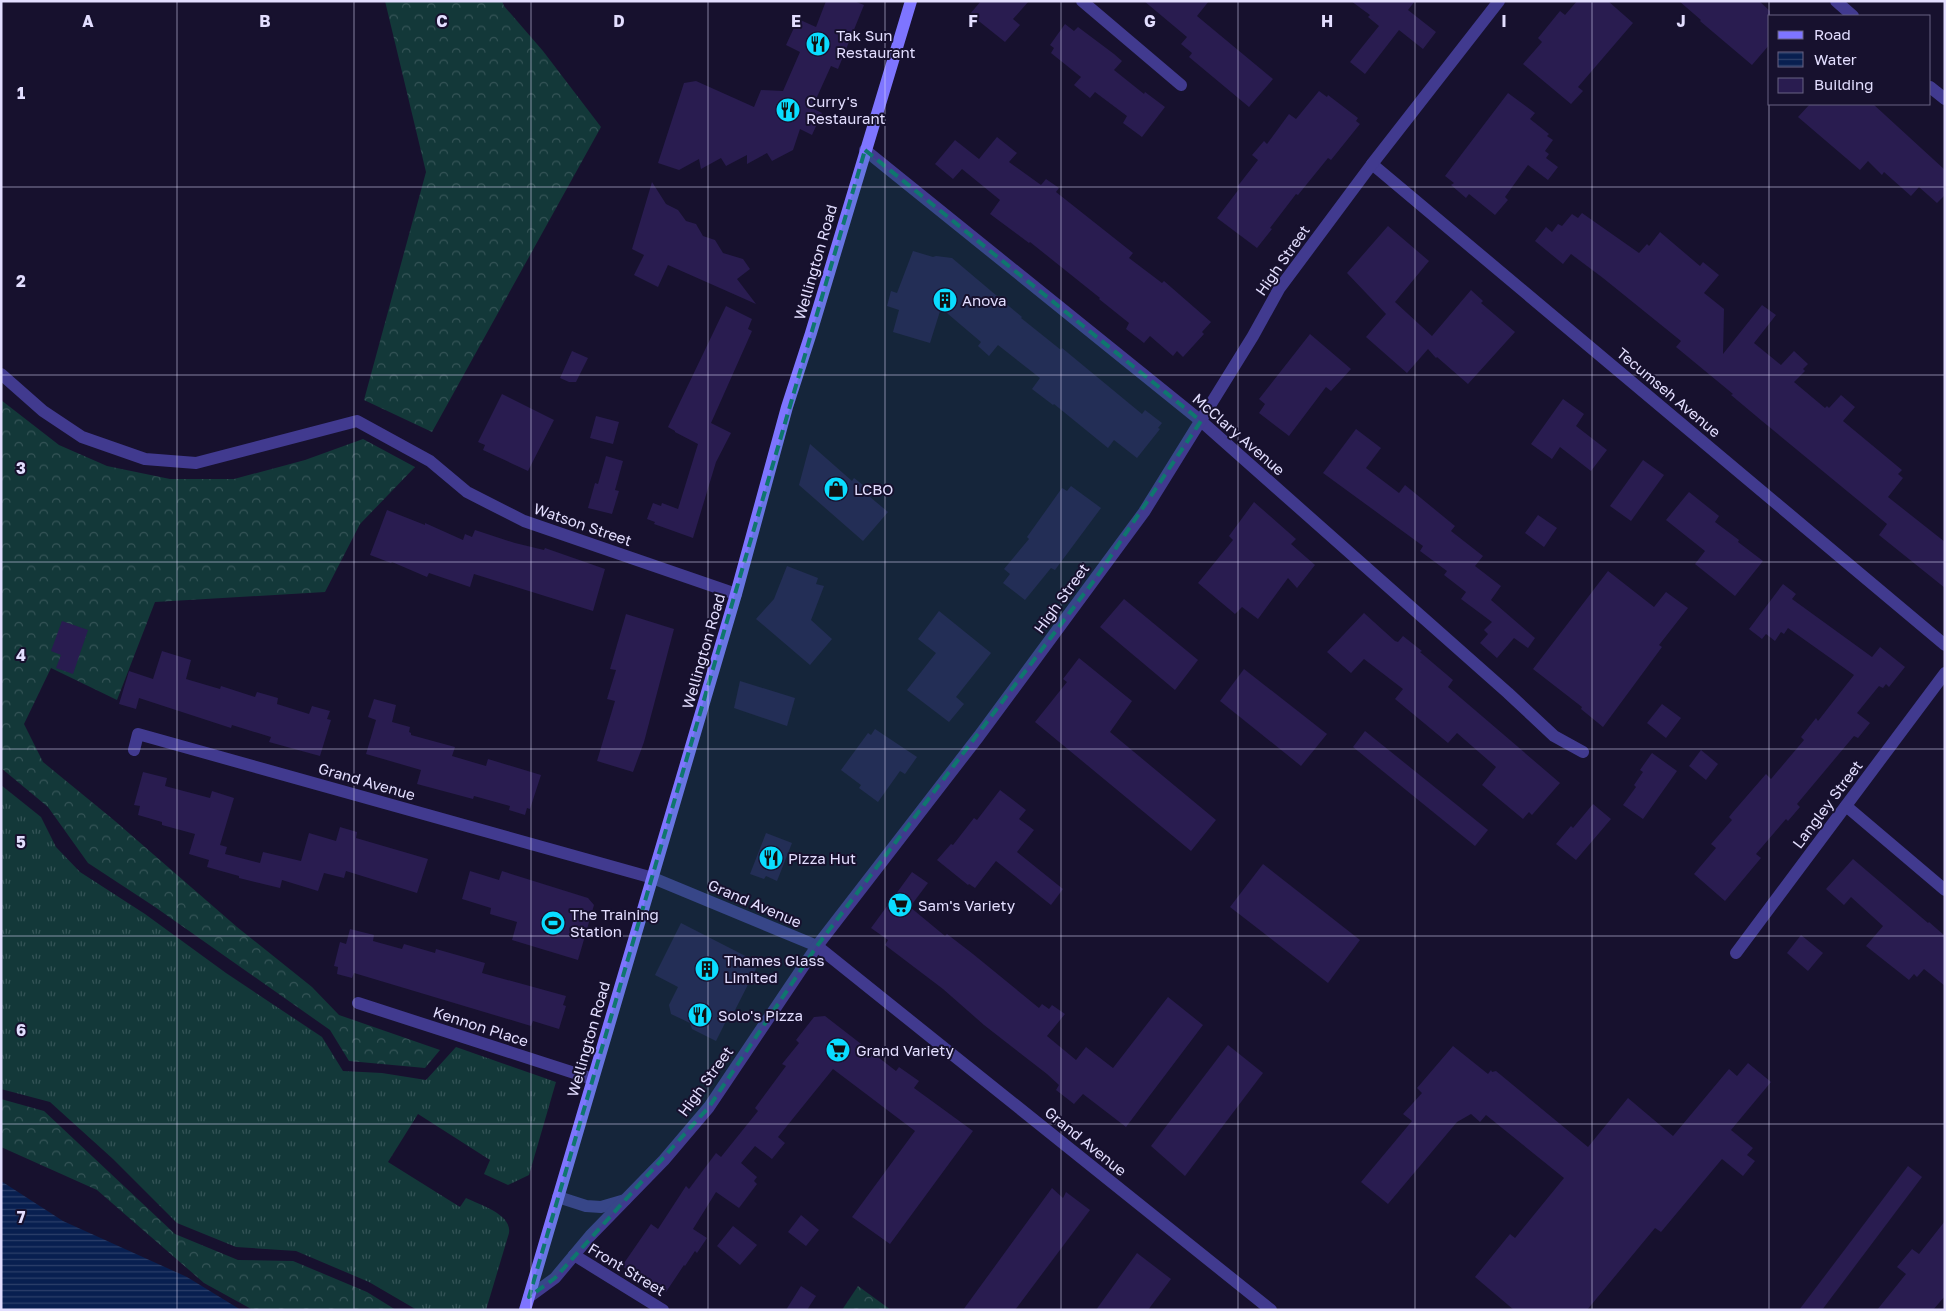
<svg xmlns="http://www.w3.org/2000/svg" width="1946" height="1311" viewBox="0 0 1946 1311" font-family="'Golos Text',sans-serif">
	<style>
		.grass { fill: url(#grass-tufts) }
		.forest { fill: url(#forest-crowns) }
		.water { fill: url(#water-rules) }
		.building { fill: #291c50 }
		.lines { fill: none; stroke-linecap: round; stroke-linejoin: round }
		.minor { stroke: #413a8f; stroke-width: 12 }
		.tertiary { stroke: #413a8f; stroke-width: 12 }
		.secondary { stroke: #7e75ff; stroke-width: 12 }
		.marked { fill: #0f766e; fill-opacity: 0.2; stroke: #0f766e; stroke-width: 4; stroke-dasharray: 10 6; stroke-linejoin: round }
		.grid { fill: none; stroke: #e3deff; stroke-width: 1; stroke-opacity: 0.55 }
		.labels { text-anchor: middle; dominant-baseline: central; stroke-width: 4; stroke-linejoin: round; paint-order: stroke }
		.poi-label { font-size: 15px; fill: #e3deff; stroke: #17112e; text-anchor: start }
		.street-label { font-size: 15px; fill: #e3deff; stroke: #17112e }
		.grid-label { font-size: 16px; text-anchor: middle; font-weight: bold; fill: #e3deff; stroke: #17112e; stroke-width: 4; stroke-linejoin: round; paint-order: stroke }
	</style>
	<defs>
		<pattern id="grass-tufts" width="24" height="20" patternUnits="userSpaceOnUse" patternTransform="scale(1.25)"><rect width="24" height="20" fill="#133839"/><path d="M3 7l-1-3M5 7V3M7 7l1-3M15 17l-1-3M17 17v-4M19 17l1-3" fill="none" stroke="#355457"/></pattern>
		<pattern id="forest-crowns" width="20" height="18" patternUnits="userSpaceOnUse" patternTransform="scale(1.25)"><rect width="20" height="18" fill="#133839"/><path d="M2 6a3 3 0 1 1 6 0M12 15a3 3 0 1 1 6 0" fill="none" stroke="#355457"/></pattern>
		<pattern id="water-rules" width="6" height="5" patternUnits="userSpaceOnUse" patternTransform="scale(1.25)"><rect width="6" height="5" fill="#081f50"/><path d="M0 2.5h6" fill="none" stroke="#2c3f6a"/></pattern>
	</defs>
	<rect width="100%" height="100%" fill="#17112e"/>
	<path class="grass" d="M 1,785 L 41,817 L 56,847 L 80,872 L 145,914 L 226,973 L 322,1037 L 343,1071 L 382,1073 L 426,1080 L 456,1047 L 556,1082 L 529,1175 L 508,1185 L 484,1174 L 490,1160 L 418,1114 L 388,1162 L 460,1207 L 466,1198 C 480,1205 512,1214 509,1233 L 486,1310 L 417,1310 L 369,1282 L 296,1251 L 236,1247 L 177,1223 L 113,1159 L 50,1102 L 1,1089 Z"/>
	<g class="forest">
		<polygon points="385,1 502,1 504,6 543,51 601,127 432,432 364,400 426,172"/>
		<polygon points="1,400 59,445 107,466 170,479 234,479 305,460 363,439 415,467 360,524 325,592 155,602 117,700 51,668 24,724 43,762 115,821 237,927 312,987 339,1015 440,1050 425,1068 349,1061 330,1030 155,907 88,863 48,807 1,768"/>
		<polygon points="1,1099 44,1111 175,1234 238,1260 293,1261 367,1292 396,1310 253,1310 204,1283 97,1190 1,1147"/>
		<polygon points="858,1286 891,1310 842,1310"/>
	</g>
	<polygon class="water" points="1,1181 63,1221 187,1277 241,1310 1,1310"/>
	<g class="building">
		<polygon points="826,1 854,1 864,5 838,69 831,66 812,108 822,113 812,135 800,129 793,150 772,161 767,153 747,164 747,155 726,166 721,158 701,169 699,159 679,170 658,163 684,83 696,81 754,107 761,90 783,91 800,52 786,45 798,19 816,27"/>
		<polygon points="981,1 1029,1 1013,19 1020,25 1005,42 970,14"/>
		<polygon points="1144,1 1209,1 1197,16 1273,79 1249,107 1189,57 1192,53 1181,44 1187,37"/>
		<polygon points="1351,1 1415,1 1408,10 1436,32 1423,49 1399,30 1365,74 1350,62 1379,26 1368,17 1370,15"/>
		<polygon points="1577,1 1608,1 1633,23 1578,87 1583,91 1571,104 1523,64 1542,42 1538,38 1560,11 1565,15"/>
		<polygon points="1679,1 1759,1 1770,11 1770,44 1752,65 1700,21 1701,20"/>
		<polygon points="1065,24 1074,31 1078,27 1114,54 1122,61 1114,70 1144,94 1145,92 1165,107 1142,137 1123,123 1127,116 1095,92 1090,98 1074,85 1081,77 1051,53 1054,48 1050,45"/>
		<polygon points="1319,91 1327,97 1328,95 1358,118 1356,121 1360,124 1331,160 1328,158 1298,195 1296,194 1270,228 1272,229 1257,248 1217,218 1239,189 1237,187 1258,160 1252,155 1264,141 1267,144 1289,114 1296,119"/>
		<polygon points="1508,93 1535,113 1530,119 1549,134 1547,136 1553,140 1545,151 1549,154 1546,158 1558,167 1548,180 1528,165 1505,197 1508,200 1495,215 1469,194 1466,198 1451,185 1454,183 1445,176"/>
		<polygon points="1810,104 1873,104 1945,170 1945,195 1937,203 1919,187 1911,196 1884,172 1882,175 1868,161 1860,170 1798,117"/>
		<polygon points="997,137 1017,153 1009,162 1041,185 1046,179 1059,188 1056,192 1133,253 1129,258 1162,283 1164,281 1211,322 1202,332 1204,334 1183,357 1177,351 1173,356 1150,336 1144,343 1126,329 1129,323 1099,299 1100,298 1030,242 1029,243 990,214 1000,200 962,169 953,179 935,164 955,140 979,159"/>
		<polygon points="652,182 666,204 678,210 686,221 696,224 703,236 715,240 723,253 743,259 750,269 737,279 756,304 668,265 658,287 634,275 644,255 632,249"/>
		<polygon points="1582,213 1639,253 1647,244 1649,246 1660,232 1700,266 1703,262 1719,275 1704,293 1724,309 1723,354 1762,305 1776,315 1754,343 1781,365 1794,351 1808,364 1803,369 1805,371 1794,382 1825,408 1827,406 1829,408 1841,395 1855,407 1843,421 1902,470 1898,474 1903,478 1888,497 1945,542 1945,588 1879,535 1887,524 1762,421 1731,395 1733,394 1676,347 1681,341 1603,278 1571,254 1563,264 1535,241 1546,227 1552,232 1558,224 1562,226 1572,214 1578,218"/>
		<polygon points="1388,226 1429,261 1395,302 1432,336 1471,290 1483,301 1481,303 1515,332 1468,384 1437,357 1436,358 1428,349 1407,373 1366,337 1386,314 1347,273"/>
		<polygon points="913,251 933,257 936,256 952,258 1022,317 1021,318 1061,350 1062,348 1142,414 1145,410 1162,423 1158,428 1160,429 1137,458 1114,440 1108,448 1054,404 1053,405 1032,389 1040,378 998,345 989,356 978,346 981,342 941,308 930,343 893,332 899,310 887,306 891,291 897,293"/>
		<polygon points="726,306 752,319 748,329 752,331 711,423 731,433 716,462 693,538 654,524 655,522 647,519 653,503 661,506 662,503 678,509 698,444 675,432 675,431 668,427"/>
		<polygon points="1310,334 1351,369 1331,391 1326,387 1289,436 1259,413 1265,404 1259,399"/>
		<polygon points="572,351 588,358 576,382 569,382 560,378"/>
		<polygon points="502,394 554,420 528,471 483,450 485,445 478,442"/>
		<polygon points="1563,399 1584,414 1576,426 1607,450 1591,471 1560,447 1552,459 1531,444"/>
		<polygon points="596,416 619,422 613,444 590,438"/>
		<polygon points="1356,429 1381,448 1366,468 1399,493 1405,485 1455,526 1451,531 1483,556 1475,566 1501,586 1491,600 1535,638 1528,648 1514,638 1497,658 1480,643 1488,634 1484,630 1492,622 1461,599 1466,592 1444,575 1447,571 1420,551 1423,546 1323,473"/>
		<polygon points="810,444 852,481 854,478 873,493 870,497 888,512 863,541 799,485"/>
		<polygon points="606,456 623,461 615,490 619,491 612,514 588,508 595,483 598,484"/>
		<polygon points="1643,460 1664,475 1631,521 1610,506"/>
		<polygon points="1071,486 1101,508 1055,570 1051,568 1025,600 1003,583 1010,574 1004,569 1029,539 1027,537 1062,488 1067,491"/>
		<polygon points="1689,492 1719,516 1715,522 1739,540 1738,542 1763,561 1735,596 1695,564 1705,551 1666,520"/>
		<polygon points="1254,502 1296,539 1291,544 1315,565 1297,588 1288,578 1258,619 1242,607 1235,614 1198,583 1233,540 1229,536"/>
		<polygon points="387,510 425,525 425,523 463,540 465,534 472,537 475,530 515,543 544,550 545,548 605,569 593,611 474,574 470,587 429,573 427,577 392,562 391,563 370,555"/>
		<polygon points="1538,515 1557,528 1544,547 1525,533"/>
		<polygon points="787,566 818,578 816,584 824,586 811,620 832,639 810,665 756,619 774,599"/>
		<polygon points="1608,571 1654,607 1666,592 1688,608 1659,645 1662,647 1603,727 1581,709 1582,707 1533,669"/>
		<polygon points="1783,584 1796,594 1792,599 1872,657 1880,647 1905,667 1889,687 1886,684 1883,688 1879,686 1857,713 1870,723 1858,738 1854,736 1797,804 1800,807 1788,821 1786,819 1756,854 1761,858 1725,901 1694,874 1716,848 1711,844 1732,820 1729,817 1733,812 1766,774 1771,779 1804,740 1801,737 1816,718 1818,721 1854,675 1788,628 1784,634 1781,632 1775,641 1766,634 1762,639 1749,629"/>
		<polygon points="1124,599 1198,660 1175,690 1100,627"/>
		<polygon points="939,611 991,653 956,697 964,704 949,722 907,690 936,653 918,639"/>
		<polygon points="1364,613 1395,641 1398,642 1403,636 1422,651 1420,652 1453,680 1448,687 1560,783 1532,815 1529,812 1523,819 1482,785 1496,767 1457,733 1448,743 1395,699 1403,689 1364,659 1351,673 1327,652"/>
		<polygon points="626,614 674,629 644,742 633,772 597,761 615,701 607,699 616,670 610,669"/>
		<polygon points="62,621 88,630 73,674 56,668 61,655 51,651"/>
		<polygon points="162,651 191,660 186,679 220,689 221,686 255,697 257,692 278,698 277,704 309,714 312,706 330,711 327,719 331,720 320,756 269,742 271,737 232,725 231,728 139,698 136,709 119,704 129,671 153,679"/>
		<polygon points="1079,658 1132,701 1110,732 1216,820 1191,851 1035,722 1067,682 1063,679"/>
		<polygon points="1244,669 1327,734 1301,766 1220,701"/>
		<polygon points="740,681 795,698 787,726 734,708"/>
		<polygon points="374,699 396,705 392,722 410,727 409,732 411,733 411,735 455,747 452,756 486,766 488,759 541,775 530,809 527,808 525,815 509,810 510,806 474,796 473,799 417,784 421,770 366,754 376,720 368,717"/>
		<polygon points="1662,704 1681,718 1666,738 1647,723"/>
		<polygon points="875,729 917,757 905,774 900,771 878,802 859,788 861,785 841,770 868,733 871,735"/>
		<polygon points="1365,731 1488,830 1475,846 1353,747"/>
		<polygon points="1701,750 1718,764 1706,780 1689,766"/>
		<polygon points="1652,753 1677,771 1643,819 1623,805 1636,787 1634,785 1643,772 1640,770"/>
		<polygon points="143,772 167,778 165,786 210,798 212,791 234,798 220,845 227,847 225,854 260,863 263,852 301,861 309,833 336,841 340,827 357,832 356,838 428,859 417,893 346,871 344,878 324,873 318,891 282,880 280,888 239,878 239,876 207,867 209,860 189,854 195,834 162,825 162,822 138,815 140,806 134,805"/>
		<polygon points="1000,790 1026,810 1019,819 1034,830 1017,852 1063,889 1051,905 996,861 975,888 969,884 968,885 937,860 951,844 953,845 974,818 977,820"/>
		<polygon points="1593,804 1611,819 1576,860 1556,844 1571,826 1573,828"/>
		<polygon points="766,833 792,843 777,881 766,876 764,879 750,874"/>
		<polygon points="1853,859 1928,923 1929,922 1945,936 1945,986 1924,969 1917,977 1914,974 1909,980 1866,946 1883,926 1851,897 1844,905 1826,889"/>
		<polygon points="1263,864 1360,940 1328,983 1230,907"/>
		<polygon points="470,871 499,880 502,871 588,898 594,905 578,960 512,940 517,922 490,914 491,908 462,899"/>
		<polygon points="912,872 928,883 910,907 945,936 947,934 973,954 1039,1008 1042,1004 1049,1009 1052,1005 1065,1014 1047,1036 1076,1060 1086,1047 1113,1068 1168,997 1203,1025 1126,1127 1083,1094 1074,1104 1056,1090 1059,1085 1047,1074 984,1025 943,989 885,945 888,940 871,928"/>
		<polygon points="681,923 759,963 733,1014 730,1013 716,1041 692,1029 690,1023 671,1014 669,1005 678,987 655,975"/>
		<polygon points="350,929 374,935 373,941 402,949 404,944 435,953 436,949 485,963 482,973 566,996 563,1005 566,1006 559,1029 533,1021 531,1026 354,973 352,978 337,974 338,967 334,966 340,942 346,944"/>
		<polygon points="1801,935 1823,953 1808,971 1787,953"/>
		<polygon points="825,1016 896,1071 899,1067 919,1081 914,1088 973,1131 890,1244 852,1217 915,1131 833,1069 778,1137 785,1143 772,1159 755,1146 741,1163 757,1177 754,1181 757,1184 739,1208 716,1192 693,1229 707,1238 697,1253 695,1251 685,1266 684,1265 666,1292 657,1286 655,1288 622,1266 651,1224 658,1229 686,1186 689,1189 716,1153 721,1157 758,1111 755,1108 786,1066 782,1064 799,1043 796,1040 814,1017"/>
		<polygon points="1228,1045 1263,1073 1185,1176 1151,1146"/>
		<polygon points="1453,1046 1488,1074 1491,1070 1492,1072 1496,1071 1588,1147 1628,1098 1673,1136 1729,1069 1737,1076 1748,1063 1771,1082 1731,1130 1753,1148 1747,1155 1755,1161 1743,1176 1722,1159 1661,1232 1655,1228 1587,1310 1514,1310 1475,1277 1510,1234 1515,1238 1564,1178 1486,1115 1480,1122 1471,1114 1457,1122 1388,1204 1361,1182 1412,1121 1403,1114 1422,1093 1417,1088"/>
		<polygon points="1908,1166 1922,1177 1822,1310 1799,1310"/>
		<polygon points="1052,1188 1063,1198 1066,1192 1090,1210 1015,1310 963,1310"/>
		<polygon points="801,1215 819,1230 806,1246 788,1232"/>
		<polygon points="1945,1221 1945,1296 1933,1310 1877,1310 1906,1274 1897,1267 1912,1249 1919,1254"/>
		<polygon points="733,1226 757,1245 740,1265 717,1246"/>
		<polygon points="1137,1253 1171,1279 1148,1310 1096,1310"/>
		<polygon points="801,1286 816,1296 807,1310 786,1310"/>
	</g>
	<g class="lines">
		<g class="minor">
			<polyline points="1082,1 1181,85"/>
			<polyline points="1836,1 1853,16"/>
			<polyline points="1930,87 1945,99"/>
			<polyline points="865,150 1201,421 1508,693 1554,736 1583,752"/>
			<polyline points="1372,164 1945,645"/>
			<polyline points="1,374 43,411 82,437 145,459 196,463 357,421 430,461 467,492 524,521 736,594"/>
			<polyline points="134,750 138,734 653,878"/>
			<polyline points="1846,806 1945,890"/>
			<polyline points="1736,953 1945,673"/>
			<polyline points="358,1003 593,1079"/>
			<polyline points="574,1255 663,1310"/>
		</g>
		<g class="tertiary">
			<polyline points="653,878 817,946 1271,1310"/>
			<polyline points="558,1197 586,1206 601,1207 625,1200"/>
			<polyline points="529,1297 555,1278 590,1236 664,1160 709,1107 817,946 979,736 1144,512 1253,336 1279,289 1372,164 1499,1"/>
		</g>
		<polyline class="secondary" points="525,1310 736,594 787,407 811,333 911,1"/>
	</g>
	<path class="marked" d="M 865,150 L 1201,421 L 1096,578 L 817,946 L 709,1107 L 555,1278 L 529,1297 Z"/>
	<path class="grid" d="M 177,1 L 177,1310M 354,1 L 354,1310M 531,1 L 531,1310M 708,1 L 708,1310M 885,1 L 885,1310M 1061,1 L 1061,1310M 1238,1 L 1238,1310M 1415,1 L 1415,1310M 1592,1 L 1592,1310M 1769,1 L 1769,1310M 1,187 L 1945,187M 1,375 L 1945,375M 1,562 L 1945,562M 1,749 L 1945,749M 1,936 L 1945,936M 1,1124 L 1945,1124"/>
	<defs>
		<symbol id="restaurant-disc" viewBox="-11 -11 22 22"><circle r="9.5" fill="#0adcff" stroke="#17112e"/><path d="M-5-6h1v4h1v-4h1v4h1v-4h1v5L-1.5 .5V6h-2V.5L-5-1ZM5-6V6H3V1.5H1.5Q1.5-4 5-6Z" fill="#111"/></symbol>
		<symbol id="building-disc" viewBox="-11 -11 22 22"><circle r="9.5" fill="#0adcff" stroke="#17112e"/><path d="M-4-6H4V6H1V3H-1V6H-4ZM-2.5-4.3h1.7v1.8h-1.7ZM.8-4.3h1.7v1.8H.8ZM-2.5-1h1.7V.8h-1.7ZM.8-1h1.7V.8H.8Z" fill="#111"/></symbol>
		<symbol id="shop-disc" viewBox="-11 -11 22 22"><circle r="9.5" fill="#0adcff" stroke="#17112e"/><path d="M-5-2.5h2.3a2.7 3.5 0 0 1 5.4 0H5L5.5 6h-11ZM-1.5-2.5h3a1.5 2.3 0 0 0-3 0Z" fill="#111"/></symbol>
		<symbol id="supermarket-disc" viewBox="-11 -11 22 22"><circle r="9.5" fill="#0adcff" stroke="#17112e"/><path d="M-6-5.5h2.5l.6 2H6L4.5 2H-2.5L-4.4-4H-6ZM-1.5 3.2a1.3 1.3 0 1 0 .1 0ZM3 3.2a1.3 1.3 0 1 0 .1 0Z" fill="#111"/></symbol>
		<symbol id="stadium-disc" viewBox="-11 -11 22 22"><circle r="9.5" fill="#0adcff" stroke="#17112e"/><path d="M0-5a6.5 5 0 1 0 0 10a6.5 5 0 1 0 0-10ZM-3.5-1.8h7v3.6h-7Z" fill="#111"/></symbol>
	</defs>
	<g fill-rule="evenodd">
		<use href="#restaurant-disc" x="804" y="30" width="28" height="28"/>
		<use href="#restaurant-disc" x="774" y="96" width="28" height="28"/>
		<use href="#building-disc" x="931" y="286" width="28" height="28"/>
		<use href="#shop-disc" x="822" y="475" width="28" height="28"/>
		<use href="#restaurant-disc" x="757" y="844" width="28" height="28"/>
		<use href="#supermarket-disc" x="886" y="891" width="28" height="28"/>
		<use href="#stadium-disc" x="539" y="909" width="28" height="28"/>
		<use href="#building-disc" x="693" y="955" width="28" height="28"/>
		<use href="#restaurant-disc" x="686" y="1001" width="28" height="28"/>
		<use href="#supermarket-disc" x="824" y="1036" width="28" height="28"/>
	</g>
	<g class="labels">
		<g class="poi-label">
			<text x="836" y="35">Tak Sun<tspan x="836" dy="17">Restaurant</tspan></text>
			<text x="806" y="101">Curry's<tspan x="806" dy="17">Restaurant</tspan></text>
			<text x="962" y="300">Anova</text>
			<text x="854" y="489">LCBO</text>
			<text x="788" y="858">Pizza Hut</text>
			<text x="918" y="905">Sam's Variety</text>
			<text x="570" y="914">The Training<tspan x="570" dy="17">Station</tspan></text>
			<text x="724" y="960">Thames Glass<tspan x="724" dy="17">Limited</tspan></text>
			<text x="718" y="1015">Solo's Pizza</text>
			<text x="856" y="1050">Grand Variety</text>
		</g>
		<g class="street-label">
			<text transform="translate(1282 260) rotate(-55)">High Street</text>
			<text transform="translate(815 262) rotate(-74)">Wellington Road</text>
			<text transform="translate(1669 392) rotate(40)">Tecumseh Avenue</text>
			<text transform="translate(1239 434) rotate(41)">McClary Avenue</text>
			<text transform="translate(583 524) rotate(19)">Watson Street</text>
			<text transform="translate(1061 598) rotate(-54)">High Street</text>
			<text transform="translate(703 651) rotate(-74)">Wellington Road</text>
			<text transform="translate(367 781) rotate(16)">Grand Avenue</text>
			<text transform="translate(1827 804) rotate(-53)">Langley Street</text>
			<text transform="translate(755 903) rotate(23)">Grand Avenue</text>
			<text transform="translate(481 1026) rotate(18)">Kennon Place</text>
			<text transform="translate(588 1039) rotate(-74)">Wellington Road</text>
			<text transform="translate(705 1081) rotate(-54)">High Street</text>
			<text transform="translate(1086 1141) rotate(39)">Grand Avenue</text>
			<text transform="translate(627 1269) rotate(31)">Front Street</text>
		</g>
	</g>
	<g class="grid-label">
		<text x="88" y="27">A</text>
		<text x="265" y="27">B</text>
		<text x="442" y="27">C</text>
		<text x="619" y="27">D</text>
		<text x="796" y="27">E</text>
		<text x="973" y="27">F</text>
		<text x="1150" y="27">G</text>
		<text x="1327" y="27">H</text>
		<text x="1504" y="27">I</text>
		<text x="1681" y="27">J</text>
		<text x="21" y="99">1</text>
		<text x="21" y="287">2</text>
		<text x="21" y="474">3</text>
		<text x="21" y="661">4</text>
		<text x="21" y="848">5</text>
		<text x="21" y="1036">6</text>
		<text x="21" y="1223">7</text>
	</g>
	<rect width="1946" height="1311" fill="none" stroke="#e3deff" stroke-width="5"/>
	<rect x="1768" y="15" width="162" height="90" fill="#17112e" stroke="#696382"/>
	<rect x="1778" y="31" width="25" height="8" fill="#7e75ff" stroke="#696382"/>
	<text x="1814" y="40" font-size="15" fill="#e3deff">Road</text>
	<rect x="1778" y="52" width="25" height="15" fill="url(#water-rules)" stroke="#696382"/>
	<text x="1814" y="65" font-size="15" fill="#e3deff">Water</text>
	<rect x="1778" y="78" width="25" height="15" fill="#291c50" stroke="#696382"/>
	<text x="1814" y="90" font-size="15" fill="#e3deff">Building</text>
</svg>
